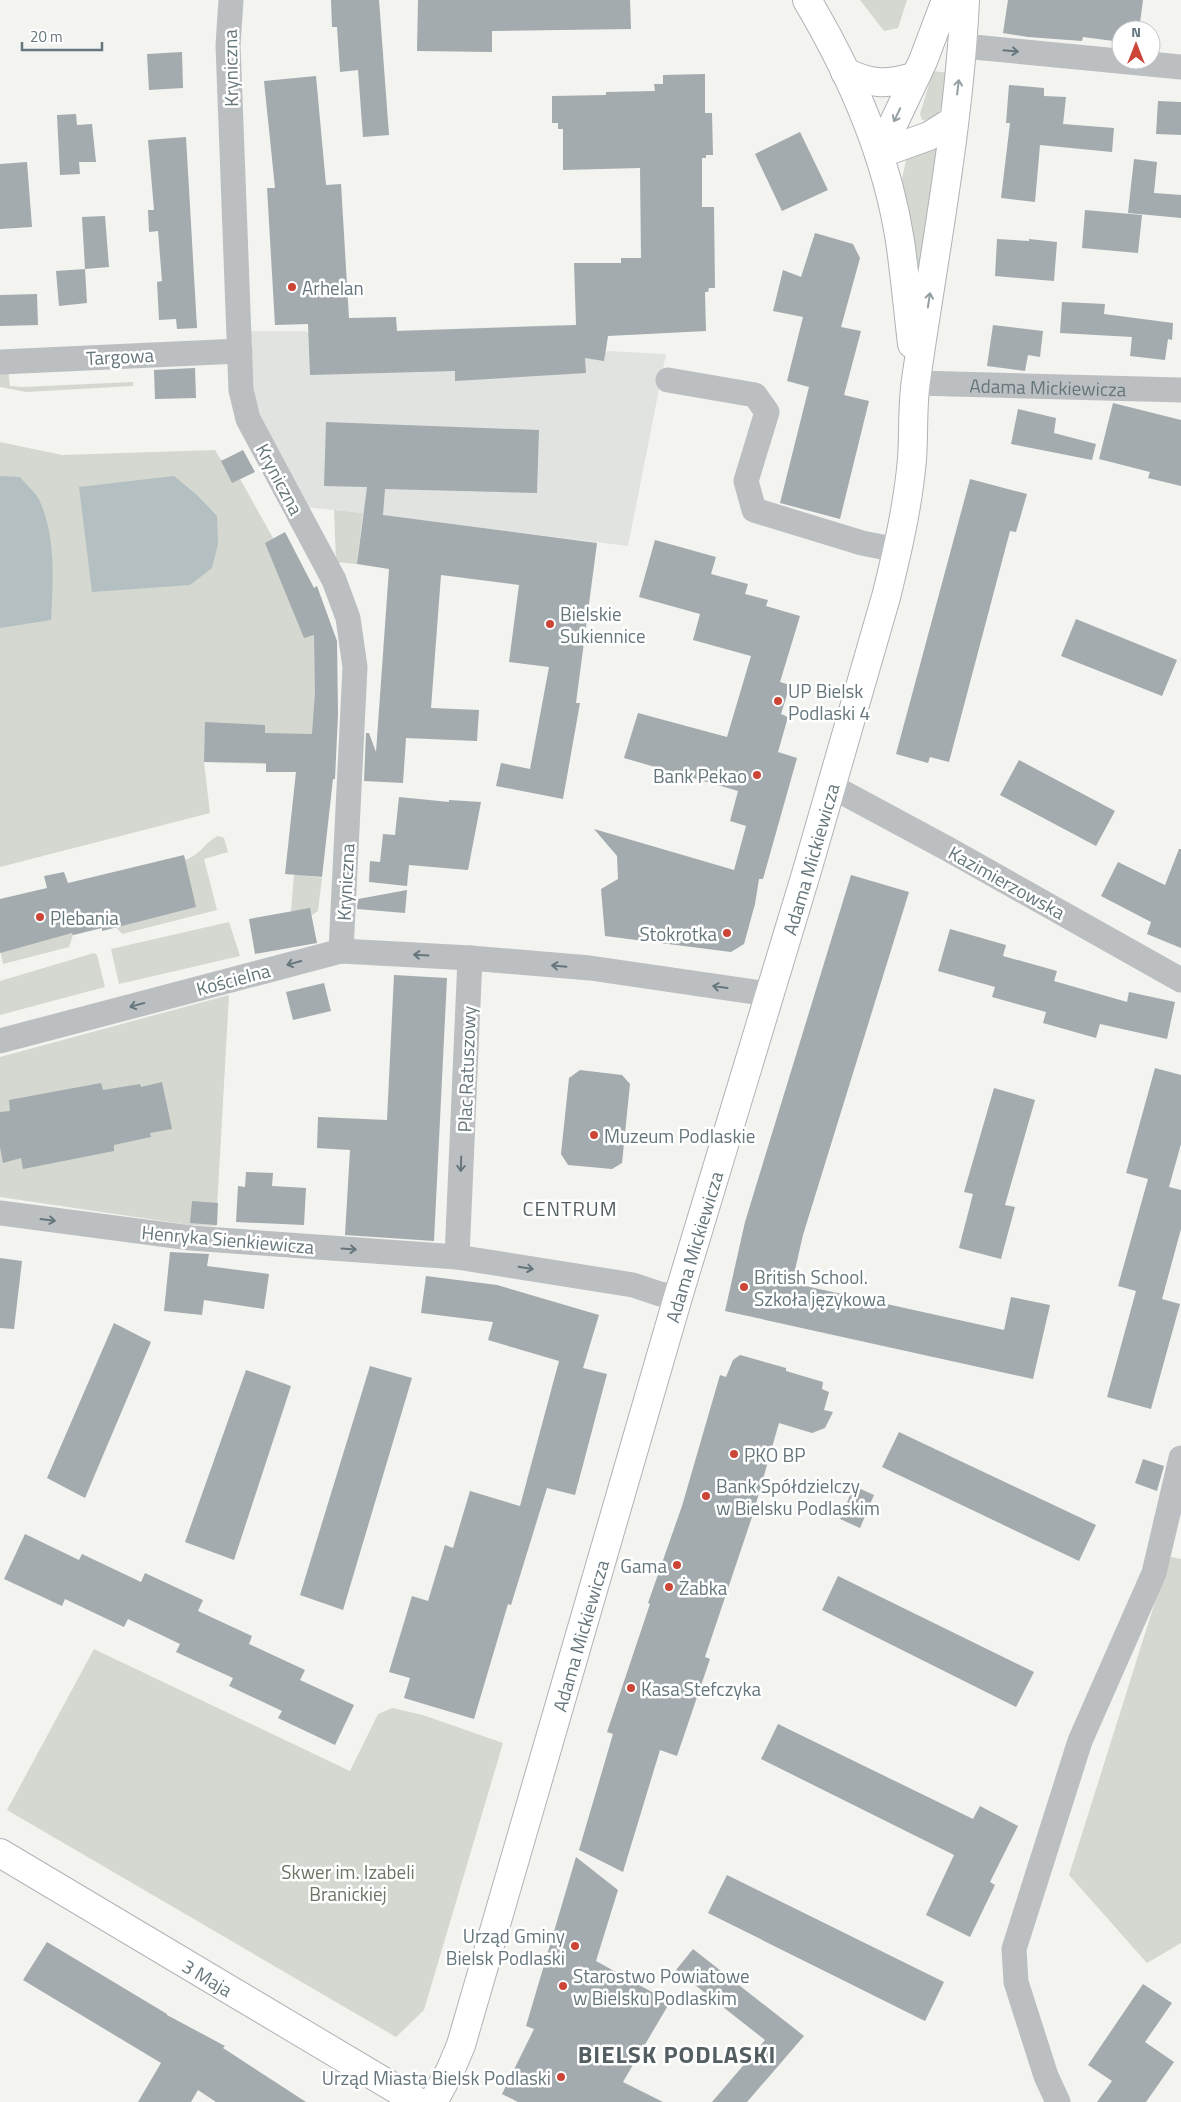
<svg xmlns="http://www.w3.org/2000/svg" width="1181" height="2102" viewBox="0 0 1181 2102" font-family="'Titillium Web',sans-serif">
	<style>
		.built { fill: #e1e3e0 }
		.green { fill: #d4d8d0 }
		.water { fill: #b3bfc1 }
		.building { fill: #a3abae }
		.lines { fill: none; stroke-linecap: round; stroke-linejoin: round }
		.secondary-casing { stroke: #aeb3b6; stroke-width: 30 }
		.street { stroke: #bbbfc1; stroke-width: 25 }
		.secondary { stroke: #fff; stroke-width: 28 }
		.oneway { stroke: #66767d }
		.oneway2 { stroke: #949fa4 }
		.poi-dot { fill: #cd4536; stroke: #fff; stroke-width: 2 }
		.labels { text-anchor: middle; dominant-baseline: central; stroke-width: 5; stroke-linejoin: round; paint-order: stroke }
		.street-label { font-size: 19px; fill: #66767d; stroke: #fff }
		.poi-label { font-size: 19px; fill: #66767d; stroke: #fff; text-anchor: start }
		.park-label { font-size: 19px; fill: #6a7564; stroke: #fff }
		.neighbourhood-label { font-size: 20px; letter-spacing: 1px; fill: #535e63; stroke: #fff }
		.district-label { font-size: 24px; font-weight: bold; letter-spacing: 1px; fill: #535e63; stroke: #fff }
	</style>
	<rect width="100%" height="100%" fill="#f3f3f0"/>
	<polygon class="built" points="560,325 562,351 593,344 607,345 606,351 666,354 628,546 363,513 294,506 248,419 240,331 305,331 310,334"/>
	<g class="green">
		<polygon points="860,0 907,0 898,28 884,31"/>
		<path d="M 933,71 L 949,73 C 946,91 946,120 922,120 L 920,114 Z"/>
		<polygon points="939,146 921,272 918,269 902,179 907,156"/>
		<polygon points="0,369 8,369 10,386 23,387 133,382 133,386 26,392 0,387"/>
		<polygon points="0,442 62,455 215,450 219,457 240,479 273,538 315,634 318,766 204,762 210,813 0,867"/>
		<polygon points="334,510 363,513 357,564 336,562"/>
		<path d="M 218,836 L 224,838 L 228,852 L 204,859 L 217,910 L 122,934 L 116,927 L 185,860 C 203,853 204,843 218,836 Z"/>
		<polygon points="294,874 322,878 318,911 312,915 291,911"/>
		<polygon points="0,899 84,933 73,935 69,947 3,964 0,949"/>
		<polygon points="229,922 240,956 119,984 111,949"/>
		<polygon points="94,953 97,955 105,987 0,1015 0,981"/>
		<polygon points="229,995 216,1226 190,1225 0,1197 0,1057"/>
		<polygon points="1171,1557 1181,1559 1181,1943 1147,1963 1069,1875 1166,1567"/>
		<polygon points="94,1649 350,1771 378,1714 392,1708 423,1715 503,1743 424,2010 396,2037 7,1810"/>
	</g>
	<g class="water">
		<path d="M 0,476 L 20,477 C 26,485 38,494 41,504 C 56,540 53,582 51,620 L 0,628 Z"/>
		<polygon points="174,476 197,495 217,516 218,544 212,568 190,585 92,592 79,487"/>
	</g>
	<g class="building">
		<polygon points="331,0 379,0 389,135 363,137 358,70 340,72 337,27 332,27"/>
		<polygon points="418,0 630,0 631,29 492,31 492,52 417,51"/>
		<polygon points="1008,0 1143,0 1139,30 1121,30 1121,42 1083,37 1082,41 1028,37 1003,33"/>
		<polygon points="182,52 183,88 149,90 147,54"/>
		<polygon points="705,74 705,113 712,113 713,155 706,155 706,158 702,158 702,207 714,207 715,288 709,288 708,292 705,292 706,331 608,336 604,361 585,358 586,373 455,381 455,371 310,375 308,324 275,325 267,188 275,188 264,81 316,76 326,185 341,184 349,318 396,317 397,331 576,325 574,263 621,263 621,258 641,258 640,168 563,170 563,129 558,129 558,123 552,123 552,96 606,95 606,92 655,91 654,84 663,84 663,75"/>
		<polygon points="1009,85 1044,88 1044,96 1066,97 1063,124 1114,128 1112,152 1040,145 1035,202 1001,198 1010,123 1006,123"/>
		<polygon points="1158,101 1181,102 1181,135 1156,134"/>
		<polygon points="76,114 77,125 92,124 96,162 79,162 80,174 60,175 57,115"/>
		<polygon points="800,132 828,190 782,211 755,154"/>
		<polygon points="186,137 197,328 177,329 176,319 159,320 157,282 162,281 158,231 149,232 148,210 154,210 148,140"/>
		<polygon points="1134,159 1157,162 1154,193 1181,195 1181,218 1128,213"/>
		<polygon points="27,162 32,227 0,229 0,164"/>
		<polygon points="1085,210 1142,215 1138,253 1082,248"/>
		<polygon points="105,216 109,267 85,269 82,217"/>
		<polygon points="815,233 853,244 860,258 841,327 861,331 844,395 869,401 840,519 780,503 809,387 787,381 803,317 773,311 783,270 801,277"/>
		<polygon points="997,239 1029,241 1029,239 1057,242 1054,281 995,276"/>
		<polygon points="85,269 87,303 59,306 56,271"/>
		<polygon points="37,294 38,325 0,326 0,295"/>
		<polygon points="1062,302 1105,304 1104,314 1173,323 1172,340 1168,339 1165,360 1130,356 1132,337 1060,333"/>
		<polygon points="993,325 1043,331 1040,357 1028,355 1025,371 987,366"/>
		<polygon points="195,368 196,398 155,399 154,370"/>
		<polygon points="1113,403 1181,420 1181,486 1148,478 1150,472 1099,459"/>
		<polygon points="1018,409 1056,418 1054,433 1096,444 1092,460 1011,444"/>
		<polygon points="326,422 539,430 537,493 385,489 383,515 597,543 576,703 580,703 563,799 496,786 501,763 530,769 549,667 509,662 519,585 441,575 431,708 479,710 477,741 406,738 403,783 364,781 366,733 369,733 376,752 389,569 357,564 367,487 324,486"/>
		<polygon points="243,450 255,472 232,483 221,461"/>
		<polygon points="970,479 1027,494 1016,532 1010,531 949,762 930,757 928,763 896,754"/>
		<polygon points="285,532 314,588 317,586 337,641 338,714 335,779 333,779 322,877 285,874 296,772 266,772 266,763 204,762 205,722 265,725 265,733 312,734 315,692 314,635 304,638 265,543"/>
		<polygon points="655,540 716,557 711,574 748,584 745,594 768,600 766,606 800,616 780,682 790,685 781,714 788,717 778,752 797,758 763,879 759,879 755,904 744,944 731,952 605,936 601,889 618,879 617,856 594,829 734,870 746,826 730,821 738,791 624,758 638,713 727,737 751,656 693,640 700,614 639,597"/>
		<polygon points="1076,619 1177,660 1162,696 1061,656"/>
		<polygon points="1019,760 1115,811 1096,846 1000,795"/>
		<polygon points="399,797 449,802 449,800 481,802 468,870 409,865 407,886 369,882 370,861 380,862 383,834 395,835"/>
		<polygon points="1179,849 1181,849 1181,948 1147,934 1151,922 1101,896 1118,862 1165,885"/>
		<polygon points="184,855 196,907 102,931 102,928 73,935 72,933 0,953 0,899 47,888 44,876 64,872 68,883"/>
		<polygon points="851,875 909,892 803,1235 792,1283 1004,1330 1011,1297 1050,1305 1033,1379 725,1311 745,1222"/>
		<polygon points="407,890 405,913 357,909 358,899"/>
		<polygon points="310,908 317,943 255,954 249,919"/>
		<polygon points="950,929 1006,945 1003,956 1057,971 1054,981 1127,1002 1129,992 1175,1002 1167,1039 1100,1024 1096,1038 1043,1023 1046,1012 992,997 995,987 938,971"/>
		<polygon points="394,975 447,978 434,1241 345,1235 350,1150 317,1148 318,1117 387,1120"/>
		<polygon points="324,983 331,1011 293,1020 286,992"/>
		<polygon points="1155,1068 1181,1075 1181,1144 1169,1187 1181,1190 1181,1229 1162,1299 1180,1304 1151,1409 1107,1397 1136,1291 1118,1286 1148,1179 1126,1173"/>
		<polygon points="580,1070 622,1075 630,1084 622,1163 612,1169 568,1165 561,1154 569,1078"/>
		<polygon points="162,1082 172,1129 150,1133 151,1137 114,1145 114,1151 23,1169 21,1158 3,1163 0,1147 0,1112 10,1111 9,1100 101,1083 103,1090 140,1084 141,1087"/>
		<polygon points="994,1088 1035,1100 1005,1205 1015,1207 1001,1259 959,1248 973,1194 964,1192"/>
		<polygon points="246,1172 273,1173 272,1186 306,1188 304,1225 236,1222 238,1186 245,1187"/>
		<polygon points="192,1201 218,1203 217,1225 190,1223"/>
		<polygon points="170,1252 209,1254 207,1266 269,1274 264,1309 204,1300 202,1315 164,1311"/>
		<polygon points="0,1258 22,1261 14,1329 0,1328"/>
		<polygon points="426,1276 497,1285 599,1315 583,1368 607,1374 575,1495 547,1488 511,1605 508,1604 474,1719 404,1698 410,1678 389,1672 412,1596 428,1601 445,1545 453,1548 470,1491 520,1506 559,1361 488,1340 493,1322 421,1313"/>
		<polygon points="114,1323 151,1342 85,1498 47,1478"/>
		<polygon points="740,1355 786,1368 786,1371 823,1382 822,1389 829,1392 824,1410 833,1412 825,1428 812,1433 779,1423 753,1514 705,1657 710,1659 677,1756 660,1750 623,1872 579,1850 613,1734 607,1732 650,1604 648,1603 682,1506 720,1375 726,1377 733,1360"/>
		<polygon points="370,1366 412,1378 343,1610 300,1595"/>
		<polygon points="246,1370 291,1386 234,1560 185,1542"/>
		<polygon points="899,1432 1096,1525 1079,1561 882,1467"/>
		<polygon points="1143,1459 1164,1466 1157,1491 1135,1483"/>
		<polygon points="854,1486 874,1495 860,1528 840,1519"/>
		<polygon points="25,1534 79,1560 82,1554 141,1582 145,1573 203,1600 198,1611 252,1636 249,1644 305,1670 300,1680 354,1705 335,1745 278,1718 282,1711 229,1686 233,1678 176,1652 180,1644 128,1619 124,1627 65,1599 62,1606 4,1579"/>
		<polygon points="838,1576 1034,1672 1016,1707 822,1610"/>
		<polygon points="778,1724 973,1819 980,1806 1018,1826 990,1882 995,1885 970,1937 926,1915 954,1855 761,1759"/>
		<polygon points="576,1857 618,1890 596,1961 670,2002 623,2082 663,2102 518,2102 502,2094 534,2029 526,2026"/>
		<polygon points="727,1875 944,1982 925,2021 708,1913"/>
		<polygon points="47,1942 167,2014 167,2015 225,2046 223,2048 306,2102 216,2102 198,2090 191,2102 138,2102 161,2063 23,1980"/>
		<polygon points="693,1949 804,2036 747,2102 712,2102 765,2040 676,1970"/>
		<polygon points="1143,1984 1172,2003 1145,2042 1174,2062 1146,2102 1097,2102 1112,2081 1088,2065"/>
	</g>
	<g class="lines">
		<defs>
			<g id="secondary">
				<path d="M 807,0 C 851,74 887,156 900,241 C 905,275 908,310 912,344"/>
				<path d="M 845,72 C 873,85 887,85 916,76"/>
				<polyline points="879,154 923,61 946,0"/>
				<polyline points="879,154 929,136 953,121"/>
				<path id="s2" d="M 0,1853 L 418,2102"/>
				<path id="s3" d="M 433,2102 L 450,2071 L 461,2045 L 678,1297 L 806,874 L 886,597 C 897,553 908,506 912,459 C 914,433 912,406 916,380 C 934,254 959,128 965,0"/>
			</g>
		</defs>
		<use href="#secondary" class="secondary-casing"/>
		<g class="street">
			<polyline points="231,0 228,45 241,390 248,419 334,580 348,618 355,667 341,951"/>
			<polyline points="963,46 1181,67"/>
			<polyline points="0,362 240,351"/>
			<polyline points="668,380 755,395 767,412 746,481 754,510 862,543 897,550"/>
			<path id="s1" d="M 916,383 L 1181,390"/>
			<polyline points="831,786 948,849 1181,980"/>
			<polyline points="470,958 457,1257 633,1285 660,1294 678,1297"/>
			<polyline points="0,1041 341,951 470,958 590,968 769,994"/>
			<polyline points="0,1213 191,1238 457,1257"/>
			<polyline points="1058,2102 1046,2076 1016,1982 1014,1949 1080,1741 1154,1573 1181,1458"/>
		</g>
		<use href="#secondary" class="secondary"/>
	</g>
	<defs><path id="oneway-shaft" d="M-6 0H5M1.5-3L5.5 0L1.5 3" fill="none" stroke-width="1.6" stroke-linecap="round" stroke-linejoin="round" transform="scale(1.25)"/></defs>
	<g class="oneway">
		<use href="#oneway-shaft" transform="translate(1011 51) rotate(5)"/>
		<use href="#oneway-shaft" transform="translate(421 955) rotate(-177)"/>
		<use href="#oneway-shaft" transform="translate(294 963) rotate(165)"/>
		<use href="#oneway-shaft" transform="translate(559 966) rotate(-175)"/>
		<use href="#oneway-shaft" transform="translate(720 987) rotate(-172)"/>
		<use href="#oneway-shaft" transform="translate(137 1005) rotate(165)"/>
		<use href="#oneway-shaft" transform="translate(461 1164) rotate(92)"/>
		<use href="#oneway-shaft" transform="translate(48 1220) rotate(7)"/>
		<use href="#oneway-shaft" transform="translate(349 1249) rotate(4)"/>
		<use href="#oneway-shaft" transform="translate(526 1268) rotate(9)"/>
	</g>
	<g class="oneway2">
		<use href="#oneway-shaft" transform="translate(958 87) rotate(-83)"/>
		<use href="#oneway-shaft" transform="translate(897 115) rotate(115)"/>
		<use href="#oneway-shaft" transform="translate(929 300) rotate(-81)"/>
	</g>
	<g class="poi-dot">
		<circle cx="292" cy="287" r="5"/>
		<circle cx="550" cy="624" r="5"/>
		<circle cx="778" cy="701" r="5"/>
		<circle cx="757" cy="775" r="5"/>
		<circle cx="40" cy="917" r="5"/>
		<circle cx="727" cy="933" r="5"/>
		<circle cx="594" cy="1135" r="5"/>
		<circle cx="744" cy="1287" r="5"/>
		<circle cx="734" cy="1454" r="5"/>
		<circle cx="706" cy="1496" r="5"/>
		<circle cx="677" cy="1565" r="5"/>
		<circle cx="669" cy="1587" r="5"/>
		<circle cx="631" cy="1688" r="5"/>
		<circle cx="575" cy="1946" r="5"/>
		<circle cx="563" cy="1986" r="5"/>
		<circle cx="561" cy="2077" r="5"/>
	</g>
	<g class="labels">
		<g class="street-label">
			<text transform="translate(230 68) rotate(-91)">Kryniczna</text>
			<text transform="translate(120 356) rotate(-3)">Targowa</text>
			<text stroke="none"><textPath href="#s1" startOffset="132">Adama Mickiewicza</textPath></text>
			<text transform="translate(280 479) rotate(62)">Kryniczna</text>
			<text stroke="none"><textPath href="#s3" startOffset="1300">Adama Mickiewicza</textPath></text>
			<text transform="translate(345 882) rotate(-87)">Kryniczna</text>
			<text transform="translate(1007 882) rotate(29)">Kazimierzowska</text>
			<text transform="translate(233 979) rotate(-15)">Kościelna</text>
			<text transform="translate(466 1069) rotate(-88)">Plac Ratuszowy</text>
			<text transform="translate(228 1239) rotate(5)">Henryka Sienkiewicza</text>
			<text stroke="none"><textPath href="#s3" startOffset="895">Adama Mickiewicza</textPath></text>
			<text stroke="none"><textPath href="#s3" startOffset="490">Adama Mickiewicza</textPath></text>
			<text stroke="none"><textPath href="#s2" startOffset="242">3 Maja</textPath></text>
		</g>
		<g class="poi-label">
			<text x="302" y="287">Arhelan</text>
			<text x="560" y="613">Bielskie<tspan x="560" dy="22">Sukiennice</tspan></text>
			<text x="788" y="690">UP Bielsk<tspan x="788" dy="22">Podlaski 4</tspan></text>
			<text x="747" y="775" text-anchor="end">Bank Pekao</text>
			<text x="50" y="917">Plebania</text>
			<text x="717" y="933" text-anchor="end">Stokrotka</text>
			<text x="604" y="1135">Muzeum Podlaskie</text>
			<text x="754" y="1276">British School.<tspan x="754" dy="22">Szkoła językowa</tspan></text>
			<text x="744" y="1454">PKO BP</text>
			<text x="716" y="1485">Bank Spółdzielczy<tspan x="716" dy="22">w Bielsku Podlaskim</tspan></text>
			<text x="667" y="1565" text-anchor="end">Gama</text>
			<text x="679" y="1587">Żabka</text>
			<text x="641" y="1688">Kasa Stefczyka</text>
			<text x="565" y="1935" text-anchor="end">Urząd Gminy<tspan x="565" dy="22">Bielsk Podlaski</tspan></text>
			<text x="573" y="1975">Starostwo Powiatowe<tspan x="573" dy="22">w Bielsku Podlaskim</tspan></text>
			<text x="551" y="2077" text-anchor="end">Urząd Miasta Bielsk Podlaski</text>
		</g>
		<g class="park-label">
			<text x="348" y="1871">Skwer im. Izabeli<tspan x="348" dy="22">Branickiej</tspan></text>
		</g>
		<g class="neighbourhood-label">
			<text x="570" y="1208">CENTRUM</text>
		</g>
		<g class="district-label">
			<text x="677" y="2054">BIELSK PODLASKI</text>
		</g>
	</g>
	<g transform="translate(1136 45)"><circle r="24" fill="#ffffff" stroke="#c2c8cb"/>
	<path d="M0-4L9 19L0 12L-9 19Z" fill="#cd4536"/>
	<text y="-8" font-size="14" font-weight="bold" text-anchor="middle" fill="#66767d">N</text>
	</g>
	<path d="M22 42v8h80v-8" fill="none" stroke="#66767d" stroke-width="2.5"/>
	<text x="30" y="42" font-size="15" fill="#66767d" stroke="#ffffff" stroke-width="4" paint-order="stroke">20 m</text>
</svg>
